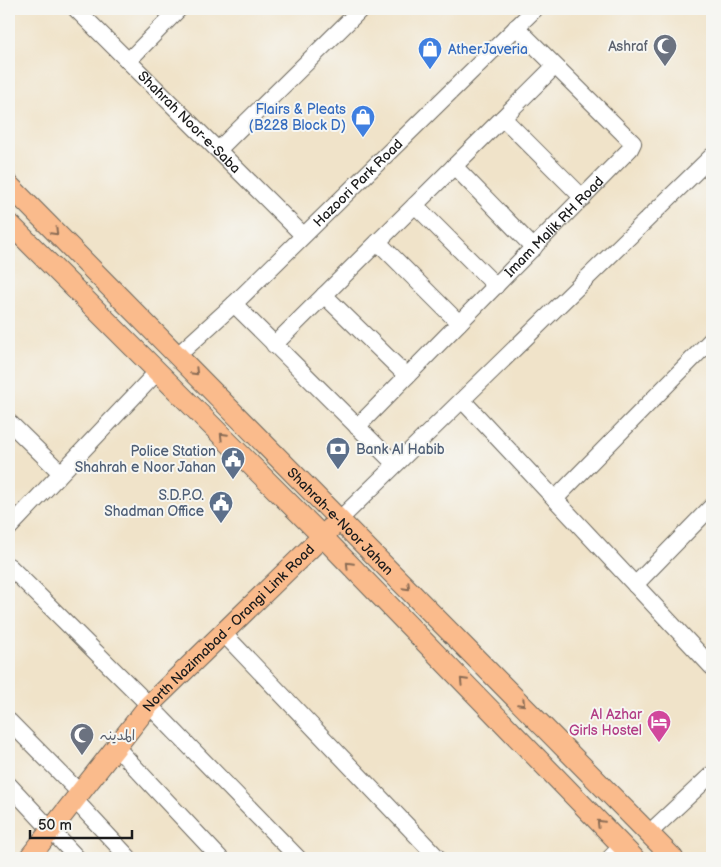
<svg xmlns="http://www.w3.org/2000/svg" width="721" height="867" viewBox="0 0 721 867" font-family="'Balsamiq Sans','Playpen Sans Arabic',sans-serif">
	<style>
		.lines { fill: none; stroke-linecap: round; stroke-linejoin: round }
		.minor-casing { stroke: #666259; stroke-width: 18 }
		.major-casing { stroke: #666259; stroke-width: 22 }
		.minor { stroke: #fff; stroke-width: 16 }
		.major { stroke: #fabb8c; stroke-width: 20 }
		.oneway { stroke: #8b6c54 }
		.labels { text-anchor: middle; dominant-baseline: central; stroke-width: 4; stroke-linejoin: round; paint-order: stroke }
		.worship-label { font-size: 14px; fill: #5b616d; stroke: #f6f6f2; text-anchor: end }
		.shop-label { font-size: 14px; fill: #366cbe; stroke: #f6f6f2; text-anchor: start }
		.street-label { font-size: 14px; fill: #1c1c1c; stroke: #f6f6f2 }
		.service-label { font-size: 14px; fill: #4e5e75; stroke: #f6f6f2; text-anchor: end }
		.hotel-label { font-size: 14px; fill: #b23c85; stroke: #f6f6f2; text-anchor: end }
	</style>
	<rect width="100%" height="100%" fill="#f6f6f2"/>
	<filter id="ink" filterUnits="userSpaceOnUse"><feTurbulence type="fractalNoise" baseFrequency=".02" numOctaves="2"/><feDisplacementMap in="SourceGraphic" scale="10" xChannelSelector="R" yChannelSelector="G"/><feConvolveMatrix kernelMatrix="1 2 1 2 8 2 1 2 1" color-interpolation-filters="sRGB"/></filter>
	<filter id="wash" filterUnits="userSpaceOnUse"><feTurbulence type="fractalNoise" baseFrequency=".0096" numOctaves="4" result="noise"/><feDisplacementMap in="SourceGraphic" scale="20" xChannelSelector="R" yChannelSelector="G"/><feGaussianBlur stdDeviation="1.12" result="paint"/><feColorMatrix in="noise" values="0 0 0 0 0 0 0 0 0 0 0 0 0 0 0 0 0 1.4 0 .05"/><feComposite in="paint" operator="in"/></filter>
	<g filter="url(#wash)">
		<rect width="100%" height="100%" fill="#f0e3c9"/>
	</g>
	<g filter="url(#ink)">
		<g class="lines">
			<defs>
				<g id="minor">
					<path id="s1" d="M 76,9 L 303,235"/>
					<polyline points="128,61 179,9"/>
					<polyline points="503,118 583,198"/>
					<polyline points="219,149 361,9"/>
					<polyline points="454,166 534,248"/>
					<polyline points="415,205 496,286"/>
					<polyline points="378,242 459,323"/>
					<polyline points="324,295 407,376"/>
					<polyline points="234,304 395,464"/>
					<polyline points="274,345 554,67"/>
					<path id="s2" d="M 178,355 L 234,304 L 535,9"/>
					<polyline points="463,401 712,667"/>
					<polyline points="9,422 60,472"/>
					<path id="s3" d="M 357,427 L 630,149 L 633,143 L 516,27"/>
					<polyline points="555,499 712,339"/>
					<polyline points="340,519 712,156"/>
					<polyline points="9,528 158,371"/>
					<polyline points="9,566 149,705 298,858"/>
					<polyline points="635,585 712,506"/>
					<polyline points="223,633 438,858"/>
					<polyline points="9,721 80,793"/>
					<polyline points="116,747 220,858"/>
					<polyline points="9,785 77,858"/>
					<polyline points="74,799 129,858"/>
					<polyline points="649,833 712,774"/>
					<polyline points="610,858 622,846"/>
				</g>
				<g id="major">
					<path id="s4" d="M 9,185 L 673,858"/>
					<polyline points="9,223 322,536 634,858"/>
					<path id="s5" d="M 29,858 L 149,705 L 331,528"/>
				</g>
			</defs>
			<use href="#minor" class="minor-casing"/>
			<use href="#major" class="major-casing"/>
			<use href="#minor" class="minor"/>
			<use href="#major" class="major"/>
		</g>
		<defs><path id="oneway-chevron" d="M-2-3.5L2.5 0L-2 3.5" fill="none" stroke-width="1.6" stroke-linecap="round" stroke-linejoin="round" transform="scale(1.25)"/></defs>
		<g class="oneway">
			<use href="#oneway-chevron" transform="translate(55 232) rotate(45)"/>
			<use href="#oneway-chevron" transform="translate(195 372) rotate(45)"/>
			<use href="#oneway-chevron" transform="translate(223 436) rotate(-135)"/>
			<use href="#oneway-chevron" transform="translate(349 565) rotate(-134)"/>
			<use href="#oneway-chevron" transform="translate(407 587) rotate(45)"/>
			<use href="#oneway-chevron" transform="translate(463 681) rotate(-134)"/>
			<use href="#oneway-chevron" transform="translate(522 703) rotate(45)"/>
			<use href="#oneway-chevron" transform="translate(600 823) rotate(-134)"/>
		</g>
	</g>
	<defs>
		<symbol id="mosque-pin" viewBox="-11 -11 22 30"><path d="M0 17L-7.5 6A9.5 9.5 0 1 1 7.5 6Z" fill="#6b7280" stroke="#f6f6f2"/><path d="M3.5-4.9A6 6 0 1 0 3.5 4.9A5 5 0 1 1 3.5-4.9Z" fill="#fff"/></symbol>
		<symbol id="shop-pin" viewBox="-11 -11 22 30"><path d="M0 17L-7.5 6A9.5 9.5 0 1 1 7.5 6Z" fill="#3f7fe0" stroke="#f6f6f2"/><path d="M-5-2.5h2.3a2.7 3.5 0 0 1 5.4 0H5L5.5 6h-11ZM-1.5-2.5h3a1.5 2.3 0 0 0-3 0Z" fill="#fff"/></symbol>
		<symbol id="bank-pin" viewBox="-11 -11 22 30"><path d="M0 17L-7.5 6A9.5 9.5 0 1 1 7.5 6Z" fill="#5c6f8a" stroke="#f6f6f2"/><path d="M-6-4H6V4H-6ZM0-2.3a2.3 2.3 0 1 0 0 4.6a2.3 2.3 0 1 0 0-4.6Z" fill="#fff"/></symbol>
		<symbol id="civic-pin" viewBox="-11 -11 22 30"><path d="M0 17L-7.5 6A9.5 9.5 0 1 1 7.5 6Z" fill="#5c6f8a" stroke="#f6f6f2"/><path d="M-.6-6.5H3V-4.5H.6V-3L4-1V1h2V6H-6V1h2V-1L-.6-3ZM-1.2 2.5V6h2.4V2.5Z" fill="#fff"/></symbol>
		<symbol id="hotel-pin" viewBox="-11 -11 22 30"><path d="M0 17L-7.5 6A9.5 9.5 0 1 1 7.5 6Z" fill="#d1479c" stroke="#f6f6f2"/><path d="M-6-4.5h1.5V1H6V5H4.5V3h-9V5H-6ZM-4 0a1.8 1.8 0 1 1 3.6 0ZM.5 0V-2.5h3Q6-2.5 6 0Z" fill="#fff"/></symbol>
	</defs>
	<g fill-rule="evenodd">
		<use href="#mosque-pin" x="651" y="32" width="28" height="38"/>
		<use href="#shop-pin" x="416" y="35" width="28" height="38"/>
		<use href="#shop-pin" x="349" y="103" width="28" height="38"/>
		<use href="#bank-pin" x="324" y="435" width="28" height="38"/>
		<use href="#civic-pin" x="219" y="445" width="28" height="38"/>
		<use href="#civic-pin" x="207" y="489" width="28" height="38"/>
		<use href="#hotel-pin" x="645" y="708" width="28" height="38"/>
		<use href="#mosque-pin" x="68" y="721" width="28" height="38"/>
	</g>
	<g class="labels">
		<g class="worship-label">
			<text x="648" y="46">Ashraf</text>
			<text x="100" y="735" text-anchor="start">المدینہ</text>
		</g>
		<g class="shop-label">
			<text x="448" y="49">AtherJaveria</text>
			<text x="346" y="109" text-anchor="end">Flairs &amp; Pleats<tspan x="346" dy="16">(B228 Block D)</tspan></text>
		</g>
		<g class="street-label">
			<text stroke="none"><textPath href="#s1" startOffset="160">Shahrah Noor-e-Saba</textPath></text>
			<text stroke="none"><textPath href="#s2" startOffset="249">Hazoori Park Road</textPath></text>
			<text stroke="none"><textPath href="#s3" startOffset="281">Imam Malik RH Road</textPath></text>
			<text stroke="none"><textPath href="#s4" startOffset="472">Shahrah-e-Noor Jahan</textPath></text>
			<text stroke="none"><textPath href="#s5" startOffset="305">North Nazimabad - Orangi Link Road</textPath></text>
		</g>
		<g class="service-label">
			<text x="356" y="449" text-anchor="start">Bank Al Habib</text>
			<text x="216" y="451">Police Station<tspan x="216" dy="16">Shahrah e Noor Jahan</tspan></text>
			<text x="204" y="495">S.D.P.O.<tspan x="204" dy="16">Shadman Office</tspan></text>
		</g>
		<g class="hotel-label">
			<text x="642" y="714">Al Azhar<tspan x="642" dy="16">Girls Hostel</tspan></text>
		</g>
	</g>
	<rect width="721" height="867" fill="none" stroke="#f6f6f2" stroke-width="30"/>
	<path d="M30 830v8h102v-8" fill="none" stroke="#1c1c1c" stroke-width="2.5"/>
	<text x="38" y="830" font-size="15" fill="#1c1c1c" stroke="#f6f6f2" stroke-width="4" paint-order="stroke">50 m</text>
</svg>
